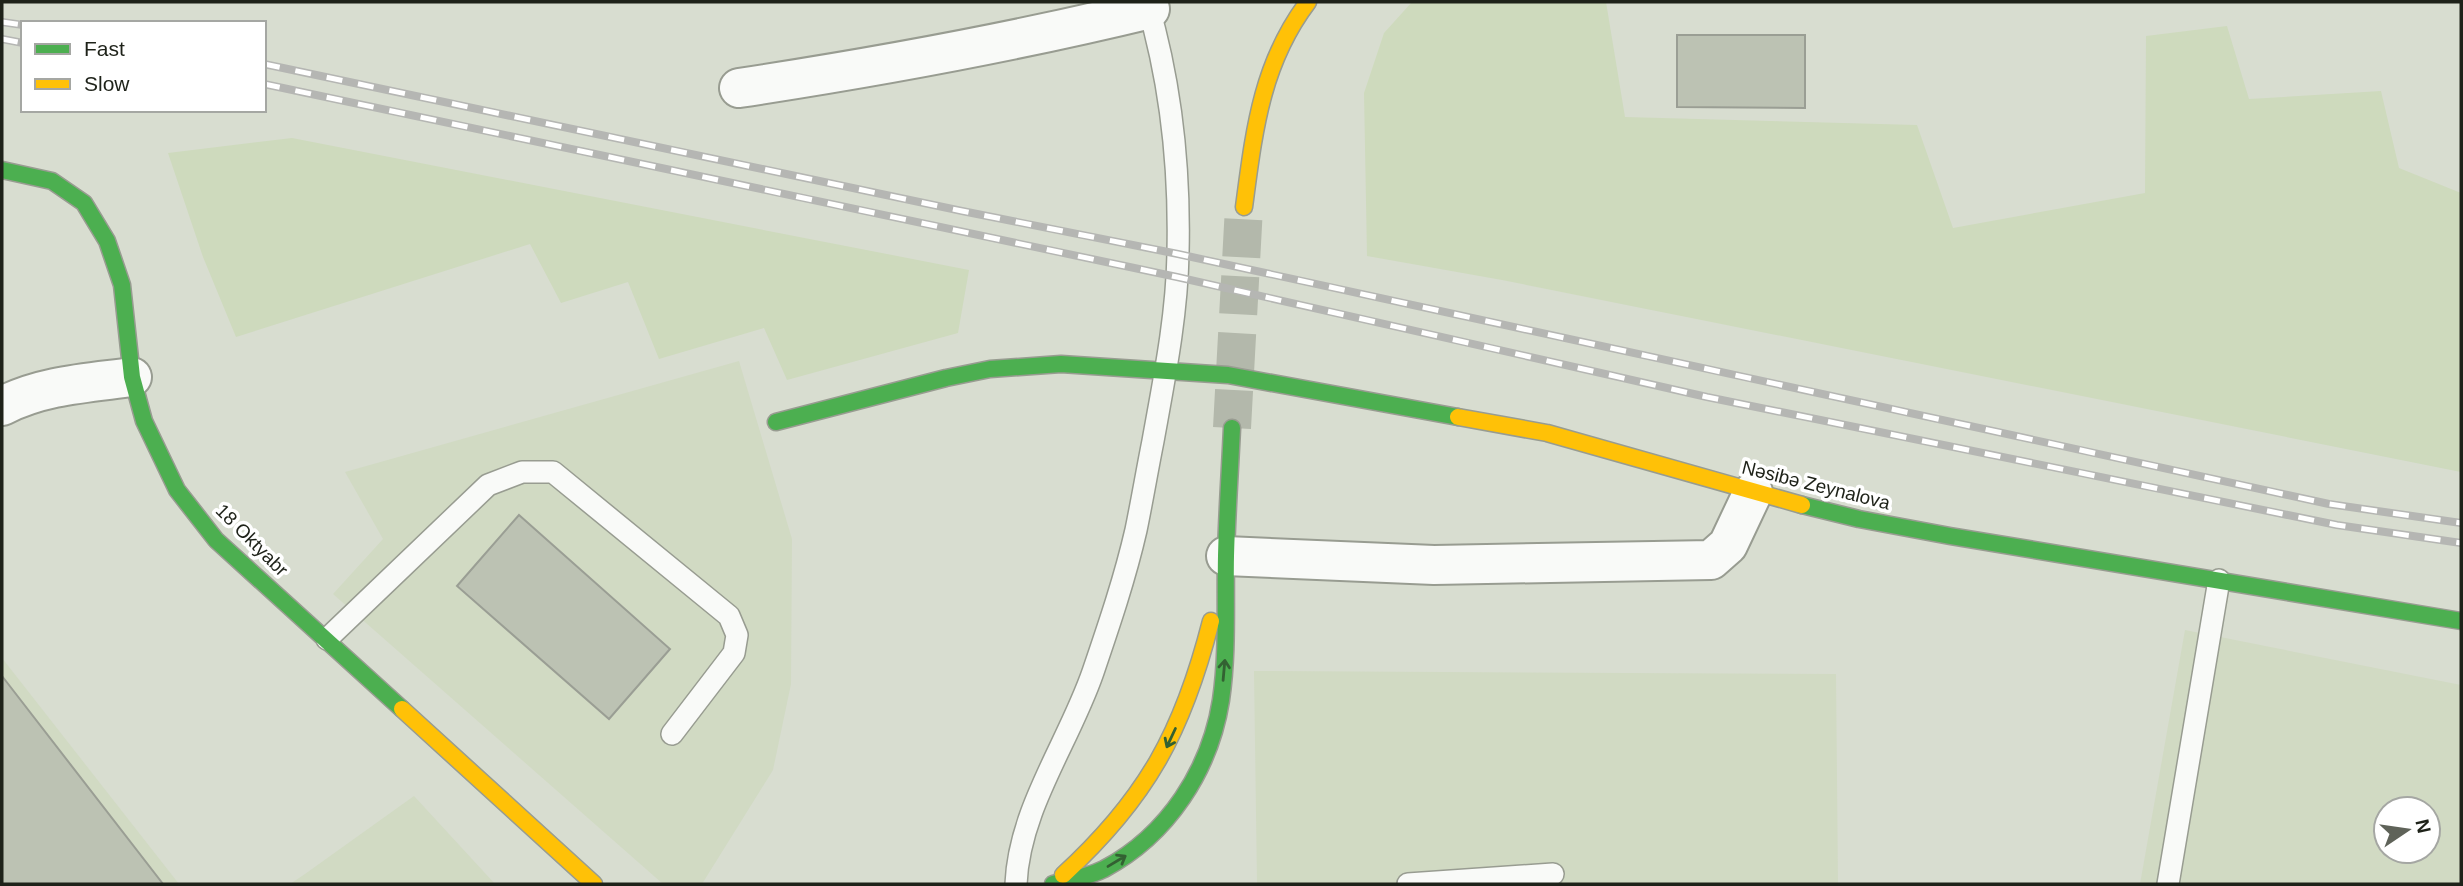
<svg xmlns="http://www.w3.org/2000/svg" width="2463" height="886" viewBox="0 0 2463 886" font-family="Helvetica,sans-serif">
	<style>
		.built { fill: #d1dac3; fill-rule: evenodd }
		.green { fill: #cedabd }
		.building { fill: #bcc2b3; stroke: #9a9e94; stroke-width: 2 }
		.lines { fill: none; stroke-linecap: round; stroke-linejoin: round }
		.secondary-tunnel { stroke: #b3b8ab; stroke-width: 38; stroke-dasharray: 38 19; stroke-linecap: butt }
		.lane-casing { stroke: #989c91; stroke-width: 24 }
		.street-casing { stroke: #989c91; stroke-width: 42 }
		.fast-casing { stroke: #989c91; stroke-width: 19 }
		.slow-casing { stroke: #989c91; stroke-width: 19 }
		.lane { stroke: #f9faf8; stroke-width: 21 }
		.street { stroke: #f9faf8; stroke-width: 38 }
		.fast { stroke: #4caf50; stroke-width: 16 }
		.slow { stroke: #ffc107; stroke-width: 16 }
		.rail-casing { stroke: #b5b6b3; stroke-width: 8 }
		.rail { stroke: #fff; stroke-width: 5; stroke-dasharray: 16; stroke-linecap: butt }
		.oneway { stroke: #336132 }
		.labels { text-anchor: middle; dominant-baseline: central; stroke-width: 7; stroke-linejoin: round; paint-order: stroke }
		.street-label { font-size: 19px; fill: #1e2219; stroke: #fff }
	</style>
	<rect width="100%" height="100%" fill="#d8ddd0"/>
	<g class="built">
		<polygon points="739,361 792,539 791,684 773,770 702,884 663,884 333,594 383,539 345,472"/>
		<path d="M 2185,630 L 2461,685 L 2461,884 L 2140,884 ZM 2386,809 L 2428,809 L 2428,851 L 2386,851 Z"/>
		<polygon points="2,658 179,884 2,884"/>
		<polygon points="1254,671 1836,674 1838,883 1849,884 1257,884"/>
		<polygon points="414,796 495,884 290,884 305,874"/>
	</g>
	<g class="green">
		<polygon points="1412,2 1606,2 1625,117 1917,125 1953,228 2145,193 2146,36 2227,26 2249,99 2381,91 2399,168 2461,193 2461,472 1502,280 1367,256 1364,93 1384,33"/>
		<polygon points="292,138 969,270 958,333 787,380 764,328 659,359 628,282 561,303 530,244 236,337 203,257 168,153"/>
	</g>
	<g class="building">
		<polygon points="1677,35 1805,35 1805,108 1677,107"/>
		<polygon points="519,515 670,649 609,719 457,586"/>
		<polygon points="2,676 163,884 2,884"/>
	</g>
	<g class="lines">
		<polyline class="secondary-tunnel" points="1232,428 1244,207"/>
		<defs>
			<g id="lane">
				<polyline points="327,639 488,485 522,472 553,472 729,616 737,635 734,653 672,734"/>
				<path d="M 1016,884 C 1019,809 1069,742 1093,672 C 1109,625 1125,578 1136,530 C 1142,501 1147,471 1153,441 C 1164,380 1177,316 1178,253 C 1180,168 1171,83 1147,2"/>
				<polyline points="1408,884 1553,874"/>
				<polyline points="2168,884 2219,580"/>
			</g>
			<g id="street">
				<path d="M 739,88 C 877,67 1014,42 1150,9"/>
				<path d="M 2,406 C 43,385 87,383 132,377"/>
				<polyline points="1226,556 1434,565 1711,560 1728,545 1753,492"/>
			</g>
			<g id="fast">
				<polyline points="2,170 52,181 84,203 107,241 122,285 132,377 144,421 177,490 216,540 402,709"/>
				<polyline points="776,422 946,378 990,369 1061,364 1228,375 1458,417"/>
				<polyline points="1802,505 1859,519 1950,536 2461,621"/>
				<path d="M 1053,884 C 1070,880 1088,877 1104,869 C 1168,835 1210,770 1221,700 C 1228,652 1225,604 1226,556 C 1227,513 1230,471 1232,428"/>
			</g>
			<g id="slow">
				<path d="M 1244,207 C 1254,132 1261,64 1308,2"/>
				<polyline points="1458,417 1547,433 1802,505"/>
				<polyline points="402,709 594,884"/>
				<path d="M 1063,875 C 1147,798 1183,731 1211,621"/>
			</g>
		</defs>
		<use href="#lane" class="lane-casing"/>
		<use href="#street" class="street-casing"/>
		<use href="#fast" class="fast-casing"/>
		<use href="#slow" class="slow-casing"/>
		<use href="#lane" class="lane"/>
		<use href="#street" class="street"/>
		<use href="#fast" class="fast"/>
		<use href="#slow" class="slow"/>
		<defs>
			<g id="rail">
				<polyline points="2,22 23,25"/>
				<polyline points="2,39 23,43"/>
				<polyline points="264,64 962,211 1178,254 2329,504 2461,523"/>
				<polyline points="264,84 1177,277 1707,397 2337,525 2461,543"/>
			</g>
		</defs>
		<use href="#rail" class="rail-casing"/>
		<use href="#rail" class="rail"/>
	</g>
	<defs><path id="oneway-shaft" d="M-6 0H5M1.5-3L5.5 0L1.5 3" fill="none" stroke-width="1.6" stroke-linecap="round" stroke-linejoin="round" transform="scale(1.75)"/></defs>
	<g class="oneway">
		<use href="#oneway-shaft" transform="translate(1224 670) rotate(-85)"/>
		<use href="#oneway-shaft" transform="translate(1171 738) rotate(115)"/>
		<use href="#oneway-shaft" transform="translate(1117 861) rotate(-31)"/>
	</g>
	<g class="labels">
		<g class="street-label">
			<text transform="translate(1816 485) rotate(14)">Nəsibə Zeynalova</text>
			<text transform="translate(252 540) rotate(45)">18 Oktyabr</text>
		</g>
	</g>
	<rect width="2463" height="886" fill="none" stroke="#1e2219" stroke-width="7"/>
	<rect x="21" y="21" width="245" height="91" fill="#ffffff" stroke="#a5a7a3" stroke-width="2"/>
	<rect x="35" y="44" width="35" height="10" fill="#4caf50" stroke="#a5a7a3" stroke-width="2"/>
	<text x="84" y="56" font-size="21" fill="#1e2219">Fast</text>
	<rect x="35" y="79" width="35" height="10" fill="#ffc107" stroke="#a5a7a3" stroke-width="2"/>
	<text x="84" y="91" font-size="21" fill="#1e2219">Slow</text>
	<g transform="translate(2407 830) rotate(77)"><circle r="33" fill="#ffffff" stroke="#a5a7a3" stroke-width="2"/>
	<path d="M0-5L12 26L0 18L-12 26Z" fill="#5f6359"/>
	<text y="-10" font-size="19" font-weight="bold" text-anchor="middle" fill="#1e2219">N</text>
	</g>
</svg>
